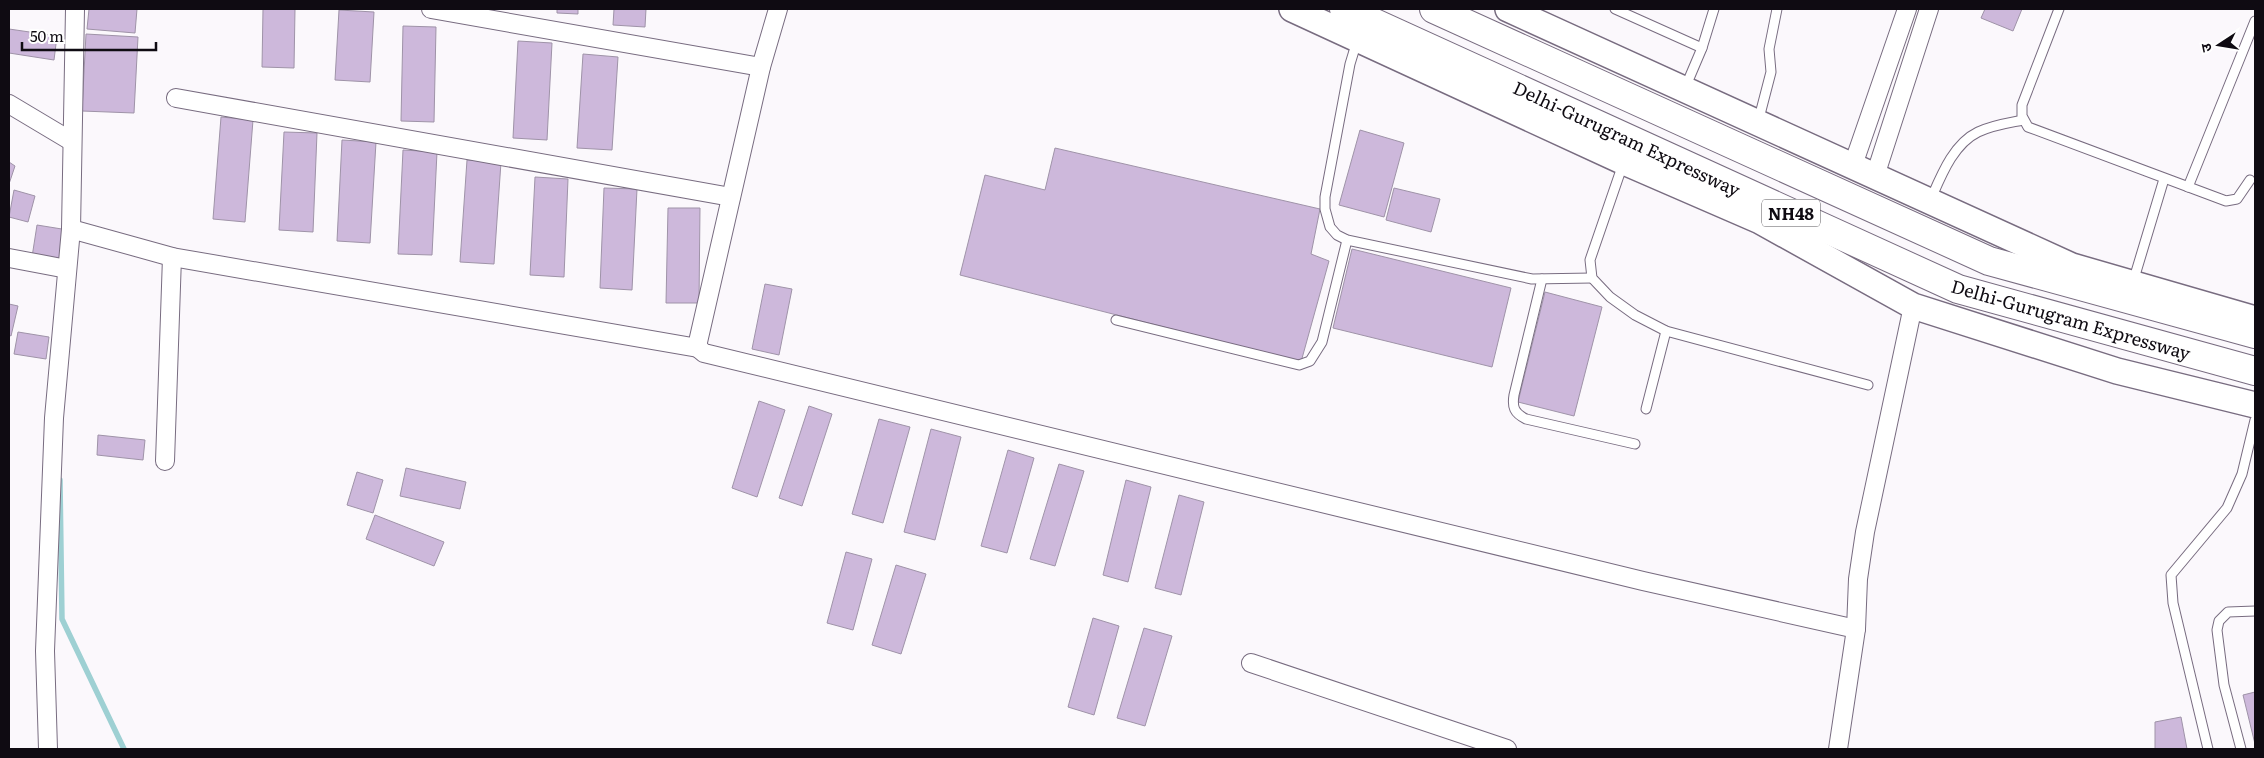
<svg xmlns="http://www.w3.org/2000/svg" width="2264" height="758" viewBox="0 0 2264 758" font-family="Literata,'Noto Sans Devanagari',serif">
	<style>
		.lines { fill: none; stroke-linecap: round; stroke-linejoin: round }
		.stream { stroke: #9ed0d3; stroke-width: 5.5 }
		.building { fill: #cdb8db; stroke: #9f93a8 }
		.service-casing { stroke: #786c80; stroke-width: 11 }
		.minor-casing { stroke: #786c80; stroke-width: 20 }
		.secondary-casing { stroke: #786c80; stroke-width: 28 }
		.motorway-casing { stroke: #786c80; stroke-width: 30 }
		.service { stroke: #fff; stroke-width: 9 }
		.minor { stroke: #fff; stroke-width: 18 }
		.secondary { stroke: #fff; stroke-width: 25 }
		.motorway { stroke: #fff; stroke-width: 28 }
		.labels { text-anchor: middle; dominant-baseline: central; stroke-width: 4; stroke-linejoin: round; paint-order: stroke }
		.shield { fill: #fff; stroke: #575459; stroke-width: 1 }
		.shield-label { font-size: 16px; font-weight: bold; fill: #0f0b12 }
		.street-label { font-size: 18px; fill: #0f0b12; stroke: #fff }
	</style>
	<rect width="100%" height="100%" fill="#fbf8fc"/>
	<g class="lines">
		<polyline class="stream" points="60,480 62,619 124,749"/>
	</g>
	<g class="building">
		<polygon points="89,9 137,9 135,33 87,29"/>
		<polygon points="263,9 295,9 294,68 262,67"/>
		<polygon points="557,9 578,9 578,14 557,13"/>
		<polygon points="614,9 646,9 645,27 613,25"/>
		<polygon points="1985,9 2022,9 2013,31 1981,18"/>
		<polygon points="339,10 374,12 370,82 335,80"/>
		<polygon points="403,26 436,27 434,122 401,121"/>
		<polygon points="9,29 57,36 54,60 9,53"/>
		<polygon points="86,34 138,37 134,113 82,111"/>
		<polygon points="518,41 552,43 547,140 513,138"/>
		<polygon points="583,54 618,57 612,150 577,148"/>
		<polygon points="221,117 253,120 245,222 213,219"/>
		<polygon points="1360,130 1404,143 1384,217 1339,205"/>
		<polygon points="284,132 317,133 313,232 279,230"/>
		<polygon points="342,140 376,142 370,243 337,241"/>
		<polygon points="1055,148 1320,209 1311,254 1329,261 1301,362 960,275 985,175 1045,190"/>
		<polygon points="403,150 437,152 432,255 398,254"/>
		<polygon points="467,160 501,162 494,264 460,262"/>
		<polygon points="9,162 15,166 9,184"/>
		<polygon points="535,177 568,179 564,277 530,275"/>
		<polygon points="604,188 637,189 632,290 600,288"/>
		<polygon points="1394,188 1440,199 1431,232 1386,220"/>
		<polygon points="14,190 35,196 28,222 9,217"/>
		<polygon points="668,208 700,208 699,303 666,303"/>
		<polygon points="37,225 68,230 62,262 32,257"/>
		<polygon points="1352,249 1511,288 1492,367 1333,328"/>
		<polygon points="765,284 792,289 779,355 752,349"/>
		<polygon points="1545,292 1602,307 1574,416 1518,402"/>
		<polygon points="9,304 18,306 11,336 9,335"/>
		<polygon points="18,332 49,337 46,359 14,354"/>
		<polygon points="759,401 785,410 757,497 732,488"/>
		<polygon points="809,406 832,414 802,506 779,498"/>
		<polygon points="879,419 910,427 883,523 852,514"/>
		<polygon points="931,429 961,437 935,540 904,532"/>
		<polygon points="98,435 145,440 143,460 97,455"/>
		<polygon points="1008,450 1034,458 1007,553 981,546"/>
		<polygon points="1059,464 1084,471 1055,566 1030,559"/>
		<polygon points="406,468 466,482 460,509 400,496"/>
		<polygon points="357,472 383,480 373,513 347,505"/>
		<polygon points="1126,480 1151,487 1128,582 1103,575"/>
		<polygon points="1179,495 1204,502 1181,595 1155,588"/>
		<polygon points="375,515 444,542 434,566 366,539"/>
		<polygon points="846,552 872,559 853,630 827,623"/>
		<polygon points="896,565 926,574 901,654 872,645"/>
		<polygon points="1093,618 1119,626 1094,715 1068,707"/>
		<polygon points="1144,628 1172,636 1145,726 1117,718"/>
		<polygon points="2255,692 2255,744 2243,695"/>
		<polygon points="2181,717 2187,749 2155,749 2155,722"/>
	</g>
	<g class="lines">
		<defs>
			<g id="service">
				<polyline points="1615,9 1702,48"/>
				<polyline points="2059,9 2022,105 2022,116 2028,127 2226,201 2237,199 2250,180"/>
				<polyline points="1357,41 1350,64 1325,197 1325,209 1330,227 1337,235 1347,240 1532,279 1592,278"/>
				<polyline points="1685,88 1702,48 1714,9"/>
				<polyline points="1758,122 1771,72 1769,49 1777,9"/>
				<polyline points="1623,164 1590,260 1592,278 1610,297 1635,315 1666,331 1868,385"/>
				<polyline points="2188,187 2255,21"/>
				<path d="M 1930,201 C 1941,176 1953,144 1978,132 C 1992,125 2008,123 2023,120"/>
				<path d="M 1542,279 L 1514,395 C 1512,407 1514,413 1526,419 L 1635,444"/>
				<polyline points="2133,282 2164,179"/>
				<polyline points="1116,320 1299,365 1310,361 1322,342 1347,240"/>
				<polyline points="1646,409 1666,331"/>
				<polyline points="2208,749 2173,603 2171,575 2227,508 2242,474 2255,420"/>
				<polyline points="2241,749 2224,685 2217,630 2219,621 2228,612 2255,611"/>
			</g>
			<g id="minor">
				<polyline points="431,9 761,67"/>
				<polyline points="778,9 761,67 698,342 698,348 704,353 1643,581 1856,629"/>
				<polyline points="176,98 731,197"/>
				<polyline points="9,104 71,141"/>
				<polyline points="1853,165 1907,9"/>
				<polyline points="1875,176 1929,9"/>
				<polyline points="71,229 172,257 698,348"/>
				<polyline points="9,258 67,269"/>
				<polyline points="165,461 172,257"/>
				<polyline points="1251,663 1507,749"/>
				<polyline points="48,749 45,651 54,418 71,229 75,9"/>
				<polyline points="1838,749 1856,629 1858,579 1865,532 1913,306"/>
			</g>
			<g id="secondary">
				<polyline points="1292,9 1624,162 1760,221 1913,306 2117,371 2255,405"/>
				<polyline points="1508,9 2072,266 2255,319"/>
			</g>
			<g id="motorway">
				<polyline points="1344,9 1958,289 2255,371"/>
				<polyline points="1434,9 1989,261 2255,334"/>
			</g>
		</defs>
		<use href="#service" class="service-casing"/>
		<use href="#minor" class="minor-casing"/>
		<use href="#secondary" class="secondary-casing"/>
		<use href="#motorway" class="motorway-casing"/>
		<use href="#service" class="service"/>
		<use href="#minor" class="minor"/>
		<use href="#secondary" class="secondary"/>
		<use href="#motorway" class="motorway"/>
	</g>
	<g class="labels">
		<rect class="shield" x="1762" y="199.5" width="58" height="27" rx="4"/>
		<g class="shield-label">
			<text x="1791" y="213">NH48</text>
		</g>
		<g class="street-label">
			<text transform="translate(1627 138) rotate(25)">Delhi-Gurugram Expressway</text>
			<text transform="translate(2071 319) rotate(16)">Delhi-Gurugram Expressway</text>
		</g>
	</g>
	<rect width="2264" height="758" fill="none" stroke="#0f0b12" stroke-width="20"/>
	<g transform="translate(2219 45) rotate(258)" stroke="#ffffff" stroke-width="4" paint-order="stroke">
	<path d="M0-4L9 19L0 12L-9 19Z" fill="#0f0b12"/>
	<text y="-8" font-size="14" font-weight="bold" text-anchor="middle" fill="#0f0b12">उ</text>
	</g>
	<path d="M22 42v8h134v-8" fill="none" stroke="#0f0b12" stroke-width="2.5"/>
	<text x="30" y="42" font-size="15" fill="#0f0b12" stroke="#ffffff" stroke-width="4" paint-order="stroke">50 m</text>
</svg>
